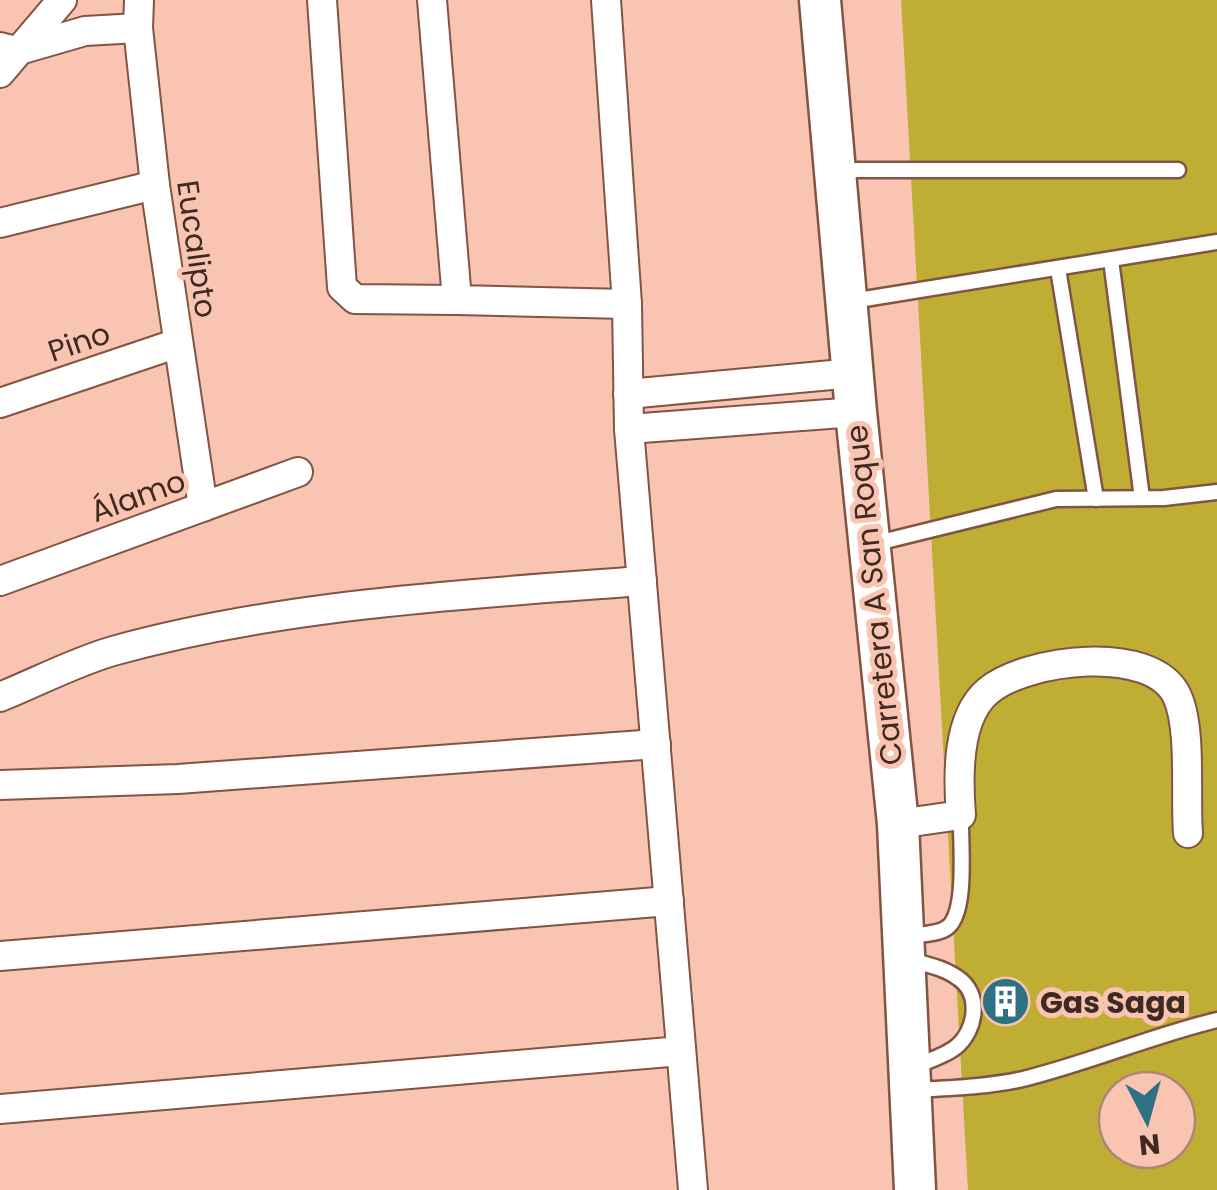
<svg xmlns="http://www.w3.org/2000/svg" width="1217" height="1190" viewBox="0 0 1217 1190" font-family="Poppins,sans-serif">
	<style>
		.green { fill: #bfae33; fill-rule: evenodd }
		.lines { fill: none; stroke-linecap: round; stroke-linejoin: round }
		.service-casing { stroke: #825443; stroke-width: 19 }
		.minor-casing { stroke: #825443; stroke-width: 32 }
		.secondary-casing { stroke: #825443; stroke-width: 45 }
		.service { stroke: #fff; stroke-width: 14 }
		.minor { stroke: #fff; stroke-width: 28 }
		.secondary { stroke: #fff; stroke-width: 40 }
		.labels { text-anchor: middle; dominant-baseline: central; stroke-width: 10; stroke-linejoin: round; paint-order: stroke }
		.street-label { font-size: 30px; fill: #3e2a22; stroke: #f9c4b1 }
		.poi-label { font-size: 30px; font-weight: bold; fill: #3e2a22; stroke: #f9c4b1; text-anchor: start }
	</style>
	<rect width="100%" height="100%" fill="#f9c4b1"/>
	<path class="green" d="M 901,0 L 1217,0 L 1217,1190 L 968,1190 ZM 1117,1090 L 1177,1090 L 1177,1150 L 1117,1150 Z"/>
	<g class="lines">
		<defs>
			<g id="service">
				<polyline points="836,170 1178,170"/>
				<polyline points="1111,260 1142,498"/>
				<polyline points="1058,269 1096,499"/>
				<polyline points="852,301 1217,242"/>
				<polyline points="873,544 1056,499 1164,498 1217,492"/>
				<path d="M 908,936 C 920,934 938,935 948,927 C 968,910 960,840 961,815"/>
				<path d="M 906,959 C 924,964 943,967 958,978 C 982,994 976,1031 956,1047 C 945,1056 927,1061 913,1067"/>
				<path d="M 915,1090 C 951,1088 987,1087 1023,1079 C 1088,1063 1151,1036 1217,1020"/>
			</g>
			<g id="minor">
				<polyline points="139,0 138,28 155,185 203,507"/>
				<polyline points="322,0 342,287 355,299 457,300"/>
				<polyline points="432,0 457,300 627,304"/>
				<polyline points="606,0 627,304 629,429 693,1190"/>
				<polyline points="0,47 16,51 85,31 138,28"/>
				<polyline points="0,73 62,0"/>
				<polyline points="0,223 155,185"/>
				<polyline points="628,394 853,373"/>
				<polyline points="0,403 178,343"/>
				<polyline points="629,429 856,412"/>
				<polyline points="0,581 298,472"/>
				<path d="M 0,697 C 37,682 75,662 113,651 C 282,604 468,594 642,581"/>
				<polyline points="0,785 178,779 656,744"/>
				<path d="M 898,824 L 961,815 C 958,778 956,718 988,691 C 1026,659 1152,643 1177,696 C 1192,728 1185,796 1188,833"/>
				<polyline points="0,956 669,901"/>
				<polyline points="0,1109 681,1051"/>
			</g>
			<polyline id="secondary" points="820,0 856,412 898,824 915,1190"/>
		</defs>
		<use href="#service" class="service-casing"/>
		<use href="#minor" class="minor-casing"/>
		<use href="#secondary" class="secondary-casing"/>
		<use href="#service" class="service"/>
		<use href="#minor" class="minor"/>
		<use href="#secondary" class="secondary"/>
	</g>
	<defs>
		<symbol id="building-disc" viewBox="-11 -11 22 22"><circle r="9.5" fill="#2f7083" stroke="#f9c4b1"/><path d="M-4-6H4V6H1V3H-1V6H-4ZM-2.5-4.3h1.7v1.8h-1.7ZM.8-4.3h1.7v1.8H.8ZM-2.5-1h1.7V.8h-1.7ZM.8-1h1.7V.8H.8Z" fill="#fff"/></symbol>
	</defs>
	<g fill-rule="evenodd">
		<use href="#building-disc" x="978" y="974" width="55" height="55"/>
	</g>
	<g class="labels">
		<g class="street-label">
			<text transform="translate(197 249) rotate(82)">Eucalipto</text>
			<text transform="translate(79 342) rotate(-19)">Pino</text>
			<text transform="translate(138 496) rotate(-20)">Álamo</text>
			<text transform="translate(874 595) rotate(-96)">Carretera A San Roque</text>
		</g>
		<g class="poi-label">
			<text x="1040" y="1002">Gas Saga</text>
		</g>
	</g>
	<g transform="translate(1147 1120) rotate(174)"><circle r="48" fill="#f9c4b1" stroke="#ae8678" stroke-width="2.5"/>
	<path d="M0-8L18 38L0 25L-18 38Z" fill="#2f7083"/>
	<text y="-15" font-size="28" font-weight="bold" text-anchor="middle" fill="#3e2a22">N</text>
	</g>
</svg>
